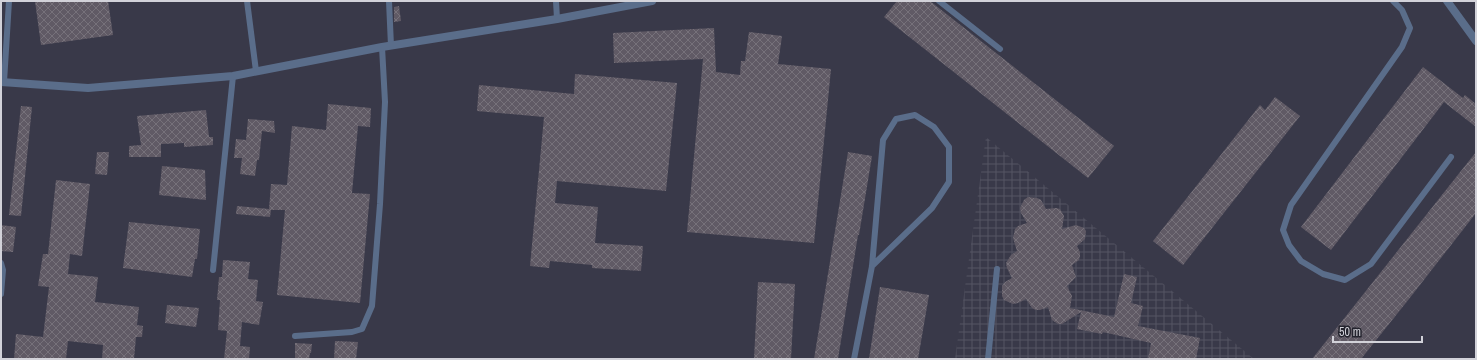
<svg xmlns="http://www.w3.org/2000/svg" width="1477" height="360" viewBox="0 0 1477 360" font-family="'Archivo Narrow',sans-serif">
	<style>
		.built { fill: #393949 }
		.industrial { fill: url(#industrial-grid) }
		.building { fill: url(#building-cross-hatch) }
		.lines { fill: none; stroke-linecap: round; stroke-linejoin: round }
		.lane { stroke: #5a6d8a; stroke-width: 6 }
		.street { stroke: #5a6d8a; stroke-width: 8 }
	</style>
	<defs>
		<pattern id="industrial-grid" width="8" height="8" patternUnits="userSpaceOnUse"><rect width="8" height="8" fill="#393949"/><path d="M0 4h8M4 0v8" fill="none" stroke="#555563"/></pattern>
		<pattern id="building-cross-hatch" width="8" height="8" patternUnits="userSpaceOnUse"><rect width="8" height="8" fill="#605a65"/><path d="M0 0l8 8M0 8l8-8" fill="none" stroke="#76717a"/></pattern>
	</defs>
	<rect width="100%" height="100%" fill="#2e2e39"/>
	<rect class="built" x="1" y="1" width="1475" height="358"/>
	<polygon class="industrial" points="986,137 1254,359 955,359"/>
	<g class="building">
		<polygon points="35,1 108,1 113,35 41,45"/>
		<polygon points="897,1 930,1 1114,146 1088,178 884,17"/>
		<polygon points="399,6 401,21 394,22 394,7"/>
		<polygon points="714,28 716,72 740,75 741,61 745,61 749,32 782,36 778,64 831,69 814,243 687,232 703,59 614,63 613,33"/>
		<polygon points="1423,67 1463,98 1465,95 1476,104 1476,127 1444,102 1331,250 1301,227"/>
		<polygon points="575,74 677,83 666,191 557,181 555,203 598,207 595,243 643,246 641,271 592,268 592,265 550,261 549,268 530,266 544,117 477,111 479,85 574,94"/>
		<polygon points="1275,97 1300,116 1183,265 1153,241 1260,105 1265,110"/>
		<polygon points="328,104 371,108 370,127 358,126 352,193 370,194 360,303 277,295 285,210 271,210 270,217 236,214 237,206 269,209 271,184 287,185 292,126 326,130"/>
		<polygon points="21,106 32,107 21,216 9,215"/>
		<polygon points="206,110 209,137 213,137 213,145 184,147 184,143 161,144 161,157 129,157 129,146 141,145 137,116"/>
		<polygon points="248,119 274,121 275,133 262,131 259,160 257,160 255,176 240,174 242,158 234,158 236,139 246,140"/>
		<polygon points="97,152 109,152 107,175 95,174"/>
		<polygon points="848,152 872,156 859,235 858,235 838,359 814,359"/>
		<polygon points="1476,152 1476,213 1409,299 1361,359 1312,359"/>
		<polygon points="162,166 205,170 206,200 159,195"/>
		<polygon points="56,180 90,184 82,256 70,254 68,274 98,277 95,302 139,307 137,325 143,326 142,337 136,337 134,359 102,359 103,345 68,341 66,359 14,359 16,334 43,337 49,287 38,286 43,254 48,254"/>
		<polygon points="1028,197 1037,198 1041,200 1046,209 1056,208 1060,209 1064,216 1062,229 1076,225 1084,228 1086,231 1085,239 1077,246 1080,252 1080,256 1079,260 1072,265 1076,277 1067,286 1072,296 1070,308 1114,317 1124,274 1137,277 1131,303 1143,306 1138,326 1200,338 1196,359 1148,359 1151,343 1103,332 1102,334 1077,329 1081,312 1062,324 1058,324 1052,320 1048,307 1040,310 1036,310 1032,308 1026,299 1018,303 1013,304 1004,300 1002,296 1002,286 1005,282 1012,278 1007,268 1006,263 1011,255 1017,251 1013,238 1015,229 1018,226 1027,223 1021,213 1020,208 1024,200"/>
		<polygon points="129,222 200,229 197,259 195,259 192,277 123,268"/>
		<polygon points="1,225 16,227 13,252 1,251"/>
		<polygon points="223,260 250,262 248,279 258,280 256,301 263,302 259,325 242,322 240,346 250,347 249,359 224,359 227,331 218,330 220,300 217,300 219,277 222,277"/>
		<polygon points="758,282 795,284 791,359 754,359"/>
		<polygon points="880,287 929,295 918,359 869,359"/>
		<polygon points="167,305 199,308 196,327 165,323"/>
		<polygon points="335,341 358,342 356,359 334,359"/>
		<polygon points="295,343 312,344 311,353 310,353 309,359 295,359"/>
	</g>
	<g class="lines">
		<g class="lane">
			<polyline points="247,1 256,71"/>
			<polyline points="389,1 391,46"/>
			<polyline points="556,1 557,19"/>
			<polyline points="939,1 1000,49"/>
			<polyline points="1393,1 1402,10 1410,28 1402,47 1291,205 1283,230 1289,245 1301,261 1323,274 1345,280 1371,264 1451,157"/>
			<polyline points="4,82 9,1"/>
			<polyline points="1,263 3,270 1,294"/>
			<polyline points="213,270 233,76"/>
			<polyline points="295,336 352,332 362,329 372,306 380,204 385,102 382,47"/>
			<polyline points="854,359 872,266 883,140 896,119 915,115 934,127 949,147 949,182 932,208 872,266"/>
			<polyline points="988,359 997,269"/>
		</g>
		<g class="street">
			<polyline points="1447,1 1476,41"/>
			<polyline points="1,82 88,88 233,76 382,47 557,19 652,1"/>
		</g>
	</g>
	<rect width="1477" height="360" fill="none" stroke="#d2d2d9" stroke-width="4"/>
	<path d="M1333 336v6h89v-6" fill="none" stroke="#d2d2d9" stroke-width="2"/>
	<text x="1339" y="336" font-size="12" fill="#d2d2d9" stroke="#24242e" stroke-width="3" paint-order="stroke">50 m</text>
</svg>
